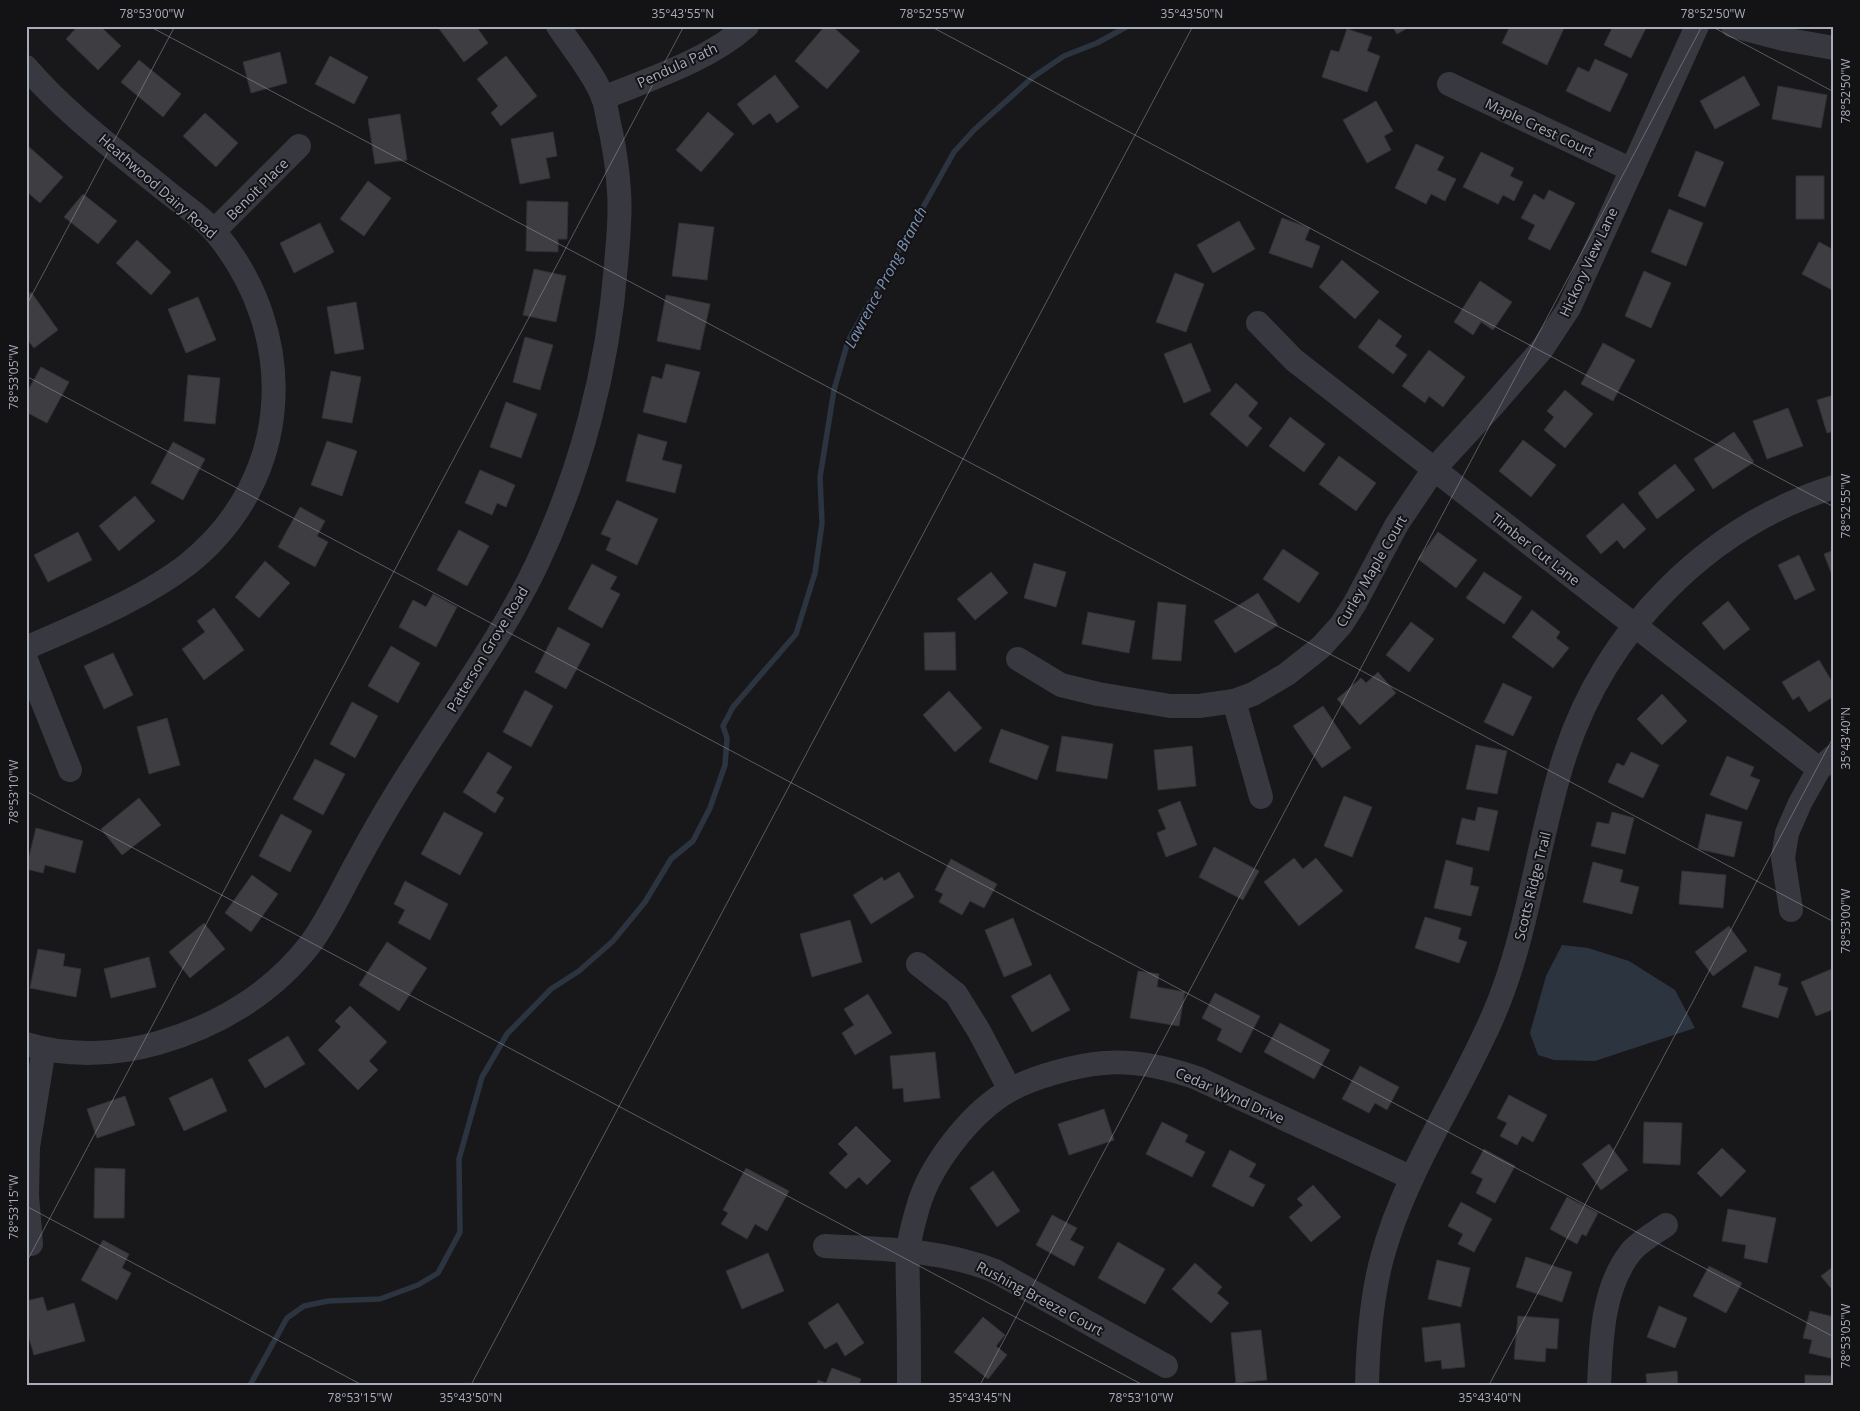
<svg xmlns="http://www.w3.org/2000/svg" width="1860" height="1411" viewBox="0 0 1860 1411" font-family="'Open Sans',sans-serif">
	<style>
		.water { fill: #2c3440 }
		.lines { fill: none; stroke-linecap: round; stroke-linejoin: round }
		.stream { stroke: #2c3440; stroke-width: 5.5 }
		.building { fill: #3d3d42; stroke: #323236 }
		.minor { stroke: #383840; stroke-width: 24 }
		.ticks { fill: none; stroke: #a9acbb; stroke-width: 1; stroke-opacity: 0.45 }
		.labels { text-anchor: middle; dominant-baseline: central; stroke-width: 4; stroke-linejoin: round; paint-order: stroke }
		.street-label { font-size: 14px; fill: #a9acbb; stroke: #131315 }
		.water-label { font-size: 15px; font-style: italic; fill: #7e93b8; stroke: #131315 }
		.neatline { fill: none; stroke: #a9acbb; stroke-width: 2 }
		.ticks-label { font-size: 12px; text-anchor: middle; fill: #a9acbb }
	</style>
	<rect width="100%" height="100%" fill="#18181a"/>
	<polygon class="water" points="1562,945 1588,948 1629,961 1675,990 1695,1028 1595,1061 1554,1060 1538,1055 1530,1033 1546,976"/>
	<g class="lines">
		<polyline class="stream" points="250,1385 287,1318 304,1306 328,1301 380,1299 418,1285 438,1273 460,1232 459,1159 482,1077 507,1034 551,989 579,971 613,941 645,902 671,859 693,841 710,808 725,765 727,738 723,726 733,707 796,634 815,573 822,523 820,477 834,390 848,341 954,152 975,129 1033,77 1064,56 1097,43 1128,26"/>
	</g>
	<g class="building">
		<polygon points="78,26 100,26 121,46 98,70 66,39"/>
		<polygon points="437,26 476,26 488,43 464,62"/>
		<polygon points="825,26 832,26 860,51 827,89 795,61"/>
		<polygon points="1392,26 1411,26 1397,34"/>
		<polygon points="1510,26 1565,26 1547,65 1502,43"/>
		<polygon points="1613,26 1647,26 1631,58 1604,45"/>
		<polygon points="1347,29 1372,37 1367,51 1380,56 1367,92 1322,77 1331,50 1339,52"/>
		<polygon points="280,52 287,83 251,93 243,62"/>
		<polygon points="330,56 368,77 354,104 315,84"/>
		<polygon points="506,56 537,96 501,126 491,113 498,106 477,79"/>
		<polygon points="1595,59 1628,74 1610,112 1566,91 1578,67 1589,72"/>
		<polygon points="139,60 181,94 163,117 121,82"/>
		<polygon points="775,75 799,107 777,123 770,113 753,125 737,104"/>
		<polygon points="1744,76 1760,105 1715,129 1700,101"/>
		<polygon points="1778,86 1827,95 1821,128 1772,119"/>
		<polygon points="1376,101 1393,131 1384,136 1391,150 1367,163 1343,120"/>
		<polygon points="708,112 734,134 701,172 676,150"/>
		<polygon points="205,113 238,143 216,167 183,136"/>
		<polygon points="400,114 407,160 375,164 368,119"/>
		<polygon points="553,132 557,156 546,158 550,178 520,184 511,139"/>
		<polygon points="1416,144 1444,157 1437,170 1456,179 1445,201 1431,194 1426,204 1395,188"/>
		<polygon points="28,146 63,177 40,203 26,191 26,148"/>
		<polygon points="1696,151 1724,162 1705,207 1678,196"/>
		<polygon points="1481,152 1514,168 1510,176 1523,182 1514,201 1503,195 1498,204 1463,187"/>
		<rect x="1796" y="176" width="28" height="43"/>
		<polygon points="368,181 391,198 364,236 340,219"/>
		<polygon points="1549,190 1575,203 1550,250 1528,239 1535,225 1521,218 1534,194 1544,200"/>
		<polygon points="83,194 117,221 98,244 64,217"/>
		<polygon points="527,201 568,202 567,239 558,239 558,252 526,251"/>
		<polygon points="1669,209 1703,223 1686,266 1651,252"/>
		<polygon points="1282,218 1310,228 1305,240 1320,246 1312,268 1269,253"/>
		<polygon points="1239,221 1255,249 1213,273 1197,245"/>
		<polygon points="320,223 334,252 294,273 280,243"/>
		<polygon points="679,223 714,227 707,280 672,276"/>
		<polygon points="137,240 171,272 151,295 116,263"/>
		<polygon points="1819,242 1834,250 1834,291 1802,274"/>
		<polygon points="1342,260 1379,292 1355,319 1319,287"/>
		<polygon points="534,269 566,276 556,322 523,315"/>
		<polygon points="1644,271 1671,283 1651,328 1625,316"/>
		<polygon points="1175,273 1204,284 1186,332 1156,322"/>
		<polygon points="1480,281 1512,302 1493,330 1481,322 1473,335 1454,322"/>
		<polygon points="31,292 58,330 34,348 26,338 26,296"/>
		<polygon points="666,295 710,304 700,350 657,341"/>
		<polygon points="198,297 216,340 186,353 168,309"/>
		<polygon points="356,302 364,349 335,354 327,307"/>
		<polygon points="1379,319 1402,336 1395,346 1407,355 1393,374 1358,347"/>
		<polygon points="525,337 553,345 540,390 513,382"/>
		<polygon points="1191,343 1211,391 1184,403 1164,354"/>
		<polygon points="1603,343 1635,360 1613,401 1581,384"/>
		<polygon points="1429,350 1465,377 1443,407 1429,396 1425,403 1402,386"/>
		<polygon points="666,364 700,372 686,423 643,412 652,376 662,379"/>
		<polygon points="41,367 69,382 47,423 26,412 26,394"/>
		<polygon points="331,371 361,377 352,423 322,418"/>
		<polygon points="188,375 220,378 215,424 184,421"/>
		<polygon points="1236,383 1258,403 1248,416 1262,428 1247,447 1210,414"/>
		<polygon points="1565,390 1593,414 1565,448 1544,430 1554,417 1547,411"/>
		<polygon points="1834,395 1834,431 1827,433 1817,400"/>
		<polygon points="506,402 537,414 521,458 490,447"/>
		<polygon points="1788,408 1803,446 1767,459 1753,421"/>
		<polygon points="1290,417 1325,444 1304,472 1269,446"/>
		<polygon points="1734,432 1754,462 1713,489 1694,459"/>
		<polygon points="638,434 667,442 662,460 682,465 675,493 626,481"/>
		<polygon points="1523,440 1556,465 1531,497 1499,471"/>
		<polygon points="327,441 357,451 342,496 311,485"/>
		<polygon points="173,442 205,459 183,500 151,483"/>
		<polygon points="1339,456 1376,483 1356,511 1319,484"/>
		<polygon points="1675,464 1695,490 1657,519 1638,493"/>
		<polygon points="480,470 515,485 506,507 497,503 492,515 465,503"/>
		<polygon points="135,496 155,521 119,551 99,526"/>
		<polygon points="617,500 658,519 637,565 606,550 611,538 601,534"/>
		<polygon points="1623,503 1646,529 1624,549 1617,540 1601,554 1586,536"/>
		<polygon points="300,507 325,521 317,536 328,542 315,567 278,547"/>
		<polygon points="459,530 489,546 467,586 437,570"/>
		<polygon points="78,532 92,560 48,582 34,555"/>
		<polygon points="1438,532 1477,560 1456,588 1418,559"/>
		<polygon points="1283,549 1319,573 1299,603 1263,579"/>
		<polygon points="1834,550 1834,580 1824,554"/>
		<polygon points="1799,555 1815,590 1795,600 1778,565"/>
		<polygon points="265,561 290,583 259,618 235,597"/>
		<polygon points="1034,563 1066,572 1056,607 1024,598"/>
		<polygon points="592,564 617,577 610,589 620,594 602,628 568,609"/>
		<polygon points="991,572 1008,593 975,620 957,599"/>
		<polygon points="1484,572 1522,597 1504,624 1466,598"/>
		<polygon points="1258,593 1278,625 1235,653 1214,621"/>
		<polygon points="433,594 457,607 436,647 399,627 413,600 426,607"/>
		<polygon points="1728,601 1750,629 1724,650 1702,623"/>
		<polygon points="1158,602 1186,605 1181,661 1152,659"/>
		<polygon points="214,608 244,650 204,680 182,649 205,632 197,621"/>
		<polygon points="1532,610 1560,632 1556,638 1569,648 1553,668 1512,637"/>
		<polygon points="1088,612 1135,621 1129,653 1082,644"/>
		<polygon points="1411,622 1434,639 1409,672 1386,655"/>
		<polygon points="558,627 590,644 566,689 535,672"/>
		<polygon points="955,632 956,670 925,670 924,633"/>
		<polygon points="391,646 420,663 398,703 368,686"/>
		<polygon points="113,653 133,695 104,709 84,666"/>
		<polygon points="1819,660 1834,685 1834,696 1809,712 1799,696 1793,700 1782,682"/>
		<polygon points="1378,672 1396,693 1360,725 1337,699 1361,678 1366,683"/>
		<polygon points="1503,683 1532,697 1513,736 1484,722"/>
		<polygon points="525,690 553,706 531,747 503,732"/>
		<polygon points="949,691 982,728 955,752 923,715"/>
		<polygon points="1662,694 1687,721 1662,745 1637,719"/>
		<polygon points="352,702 378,716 355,758 330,744"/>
		<polygon points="1323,706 1351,748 1322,768 1293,726"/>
		<polygon points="167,718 180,765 149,774 137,727"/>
		<polygon points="1001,729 1049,746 1037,780 989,762"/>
		<polygon points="1062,736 1113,744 1107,779 1056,771"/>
		<polygon points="1476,745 1507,751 1497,794 1466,789"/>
		<polygon points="1192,746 1196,786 1158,790 1154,750"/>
		<polygon points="488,752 512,767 496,793 504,798 495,813 463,792"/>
		<polygon points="1631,752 1659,765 1643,798 1608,782 1617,763 1624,766"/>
		<polygon points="1727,756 1754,767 1750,776 1760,780 1747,810 1710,795"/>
		<polygon points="315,759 345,774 323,815 293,799"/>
		<polygon points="1344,796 1372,807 1352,857 1324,846"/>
		<polygon points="139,798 161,825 122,855 101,829"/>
		<polygon points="1180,801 1197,845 1166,857 1157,833 1166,829 1158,810"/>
		<polygon points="1478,807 1498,811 1489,851 1456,844 1462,818 1475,821"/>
		<polygon points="444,812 483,833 460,875 421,854"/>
		<polygon points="1612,812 1634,818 1625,854 1591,846 1597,822 1609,824"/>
		<polygon points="281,814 312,831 290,872 259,856"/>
		<polygon points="1706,814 1742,822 1734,857 1698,849"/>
		<polygon points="36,828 83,841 75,873 45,865 43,873 26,869"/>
		<polygon points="1214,847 1259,871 1243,900 1199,877"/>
		<polygon points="1294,858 1303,869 1316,858 1343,891 1299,926 1264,882"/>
		<polygon points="951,859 997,884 984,908 970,901 962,915 939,902 943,894 935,890"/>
		<polygon points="1446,860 1473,868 1470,885 1479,887 1471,916 1434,908"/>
		<polygon points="1593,862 1623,870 1620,882 1639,887 1632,914 1583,902"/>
		<polygon points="1682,871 1726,875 1723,908 1679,904"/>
		<polygon points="899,872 914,897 871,924 853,895 882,877 884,881"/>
		<polygon points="252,875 278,894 251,932 225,913"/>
		<polygon points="405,881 448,904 430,940 398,923 405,910 394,904"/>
		<polygon points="1425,917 1461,928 1458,939 1467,942 1459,963 1415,948"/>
		<polygon points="1013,918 1032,965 1004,977 985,930"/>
		<polygon points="850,920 862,962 812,977 800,934"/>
		<polygon points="204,923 225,949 190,978 169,952"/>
		<polygon points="1729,926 1747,951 1713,976 1695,952"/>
		<polygon points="387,942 427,968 399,1011 359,985"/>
		<polygon points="38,949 65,954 63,966 81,969 76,997 30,988"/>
		<polygon points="149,957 156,987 111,998 104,969"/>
		<polygon points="1755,966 1781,974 1778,985 1788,988 1778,1018 1742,1007"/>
		<polygon points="1834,968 1834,1009 1816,1016 1801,982"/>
		<polygon points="1138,971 1159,974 1157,987 1185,992 1179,1026 1130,1018"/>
		<polygon points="1050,974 1070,1010 1032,1032 1011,996"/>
		<polygon points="1215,993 1260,1016 1241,1053 1217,1040 1222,1029 1202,1018"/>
		<polygon points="868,994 892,1033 855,1055 842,1033 854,1025 844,1009"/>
		<polygon points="350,1006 387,1042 369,1061 378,1070 358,1090 318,1050 341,1027 335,1021"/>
		<polygon points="1280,1023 1330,1050 1314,1079 1264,1052"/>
		<polygon points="288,1036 305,1064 265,1088 248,1060"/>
		<polygon points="935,1052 940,1098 904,1102 903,1088 893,1089 890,1056"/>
		<polygon points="1360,1066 1399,1087 1387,1110 1375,1103 1369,1113 1342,1099"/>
		<polygon points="212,1078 227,1111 184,1131 169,1098"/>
		<polygon points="1509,1095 1547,1115 1533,1142 1522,1136 1517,1145 1500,1136 1507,1123 1497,1118"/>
		<polygon points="125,1096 135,1125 97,1138 87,1109"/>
		<polygon points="1104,1109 1114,1140 1069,1155 1058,1124"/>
		<polygon points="1162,1122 1188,1135 1185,1142 1205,1152 1192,1177 1146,1154"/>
		<polygon points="1644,1122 1682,1123 1680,1165 1643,1163"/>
		<polygon points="856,1126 891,1161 867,1185 859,1177 846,1189 829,1173 848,1154 838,1144"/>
		<polygon points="1609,1144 1628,1170 1601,1190 1582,1164"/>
		<polygon points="1722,1148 1746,1171 1721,1197 1697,1173"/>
		<polygon points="1484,1149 1515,1166 1495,1203 1476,1193 1483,1179 1471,1173"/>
		<polygon points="1230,1150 1256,1164 1249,1177 1265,1185 1253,1207 1212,1186"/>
		<polygon points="95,1168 125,1169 124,1218 94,1218"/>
		<polygon points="746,1168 789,1191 767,1231 755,1224 747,1239 721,1224 728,1213 723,1210"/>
		<polygon points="993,1171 1020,1211 997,1227 970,1188"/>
		<polygon points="1313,1185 1341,1217 1311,1242 1289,1217 1303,1205 1297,1199"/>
		<polygon points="1567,1197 1598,1213 1586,1236 1582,1234 1577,1244 1550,1229"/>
		<polygon points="1461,1202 1492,1219 1474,1252 1458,1244 1463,1234 1448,1226"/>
		<polygon points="1728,1209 1776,1218 1767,1263 1744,1258 1746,1245 1722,1241"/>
		<polygon points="1052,1215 1077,1228 1070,1240 1084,1247 1074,1266 1036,1245"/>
		<polygon points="103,1240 129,1254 122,1268 131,1273 117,1300 81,1280"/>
		<polygon points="1118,1242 1165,1269 1145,1304 1098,1278"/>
		<polygon points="768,1253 784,1291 742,1309 726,1271"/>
		<polygon points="1526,1257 1572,1272 1562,1302 1516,1287"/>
		<polygon points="1437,1260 1470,1268 1461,1307 1428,1299"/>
		<polygon points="1195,1263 1222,1287 1217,1293 1229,1303 1211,1323 1172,1289"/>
		<polygon points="1709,1266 1742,1283 1726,1313 1693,1296"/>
		<polygon points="1834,1266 1834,1292 1821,1276"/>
		<polygon points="43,1297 47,1311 74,1303 85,1341 34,1355 26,1328 26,1301"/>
		<polygon points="838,1303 864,1343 845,1356 837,1342 825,1349 808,1323"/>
		<polygon points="1659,1306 1687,1318 1675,1348 1647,1337"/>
		<polygon points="1810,1311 1834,1317 1834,1359 1809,1353 1812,1340 1803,1338"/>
		<polygon points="1518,1316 1559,1319 1557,1349 1546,1348 1545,1362 1514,1359"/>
		<polygon points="983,1317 1005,1335 996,1346 1007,1355 988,1379 954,1352"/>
		<polygon points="1460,1323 1465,1367 1442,1369 1441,1360 1425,1362 1422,1328"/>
		<polygon points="1261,1330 1267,1380 1236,1383 1231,1333"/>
		<polygon points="832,1368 861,1379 859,1385 816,1385 818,1380 826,1383"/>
		<polygon points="1677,1371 1678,1385 1647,1385 1646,1374"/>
		<polygon points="1805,1375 1834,1376 1834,1385 1805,1385"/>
	</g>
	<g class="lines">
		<g class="minor">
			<polyline points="1733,26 1783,39 1834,48"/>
			<path d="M 26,67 C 66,114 118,152 166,191 C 182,204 202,217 215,232 C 300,334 294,479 188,564 C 143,599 78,625 26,648"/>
			<polyline points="1449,84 1632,170"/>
			<path d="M 603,98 C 652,78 707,61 747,26"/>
			<polyline points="214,231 299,146"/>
			<polyline points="1258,323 1294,360 1819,769"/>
			<polyline points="1018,659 1061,685 1098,694 1170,706 1199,706 1234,701 1253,694 1287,674 1321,647 1341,625 1355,603 1397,524 1434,469 1494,404 1542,349 1569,308 1697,26"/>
			<polyline points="26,660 70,770"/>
			<polyline points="1234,701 1261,797"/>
			<polyline points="1791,910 1783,858 1787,833 1800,803 1819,769 1834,756"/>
			<polyline points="918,964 956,994 979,1031 1010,1090"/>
			<path d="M 26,1044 C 68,1057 116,1055 158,1043 C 218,1026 273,993 311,943 C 329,918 342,889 357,862 C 375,829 394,796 415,764 C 456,699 502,636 536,566 C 581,472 608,368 616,265 C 618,240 621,216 619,192 C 618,172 615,152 611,132 C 608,122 607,110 604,100 C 596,77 572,47 558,26"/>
			<polyline points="31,1244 27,1196 28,1147 44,1049"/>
			<path d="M 825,1246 C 883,1249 940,1249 995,1271 L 1166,1366"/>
			<path d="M 909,1385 C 909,1354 909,1324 908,1294 C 908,1280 907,1266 908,1252 C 909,1238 914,1221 918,1207 C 930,1165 971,1112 1010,1090 C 1033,1077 1077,1065 1104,1063 C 1135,1060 1168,1068 1197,1078 L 1412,1178"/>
			<path d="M 1367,1385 C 1368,1342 1371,1299 1382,1258 C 1405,1172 1458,1097 1493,1016 C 1529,933 1537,841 1565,755 C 1606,630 1708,526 1834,487"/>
			<path d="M 1599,1385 C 1601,1342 1602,1289 1630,1253 C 1638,1242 1655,1233 1666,1225"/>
		</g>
	</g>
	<path class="ticks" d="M 149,26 L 1834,922M 930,26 L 1834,507M 1711,26 L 1834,92M 26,306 L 175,26M 26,376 L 1834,1337M 26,791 L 1143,1385M 26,1206 L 362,1385M 26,1263 L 684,26M 471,1385 L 1193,26M 980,1385 L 1702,26M 1489,1385 L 1834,736"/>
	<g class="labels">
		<g class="street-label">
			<text transform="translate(677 65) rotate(-25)">Pendula Path</text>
			<text transform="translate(1540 127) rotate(25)">Maple Crest Court</text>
			<text transform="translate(158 186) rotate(41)">Heathwood Dairy Road</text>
			<text transform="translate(257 189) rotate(-45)">Benoit Place</text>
			<text transform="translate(1588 262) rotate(-65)">Hickory View Lane</text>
			<text transform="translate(1536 549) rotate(38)">Timber Cut Lane</text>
			<text transform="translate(1371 571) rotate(-60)">Curley Maple Court</text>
			<text transform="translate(487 649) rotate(-59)">Patterson Grove Road</text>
			<text transform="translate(1532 886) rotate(-76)">Scotts Ridge Trail</text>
			<text transform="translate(1230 1095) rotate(24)">Cedar Wynd Drive</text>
			<text transform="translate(1040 1298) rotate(28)">Rushing Breeze Court</text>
		</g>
		<g class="water-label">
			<text transform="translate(885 277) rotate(-62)">Lawrence Prong Branch</text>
		</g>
	</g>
	<rect width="1860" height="1411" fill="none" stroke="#131315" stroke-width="55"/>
	<rect x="28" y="28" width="1804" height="1356" class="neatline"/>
	<g class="ticks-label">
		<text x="152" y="18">78°53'00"W</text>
		<text x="683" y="18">35°43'55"N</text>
		<text x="932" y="18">78°52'55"W</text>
		<text x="1192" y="18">35°43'50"N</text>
		<text x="1713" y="18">78°52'50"W</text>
		<text transform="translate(1846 91) rotate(-90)" y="4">78°52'50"W</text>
		<text transform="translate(14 377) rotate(-90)" y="4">78°53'05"W</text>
		<text transform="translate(1846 506) rotate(-90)" y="4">78°52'55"W</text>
		<text transform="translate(1846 738) rotate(-90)" y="4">35°43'40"N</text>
		<text transform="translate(14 792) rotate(-90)" y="4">78°53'10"W</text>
		<text transform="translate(1846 921) rotate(-90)" y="4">78°53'00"W</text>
		<text transform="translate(14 1207) rotate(-90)" y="4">78°53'15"W</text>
		<text transform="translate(1846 1336) rotate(-90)" y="4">78°53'05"W</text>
		<text x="360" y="1402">78°53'15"W</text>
		<text x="471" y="1402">35°43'50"N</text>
		<text x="980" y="1402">35°43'45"N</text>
		<text x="1141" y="1402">78°53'10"W</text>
		<text x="1490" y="1402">35°43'40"N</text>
	</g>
</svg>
